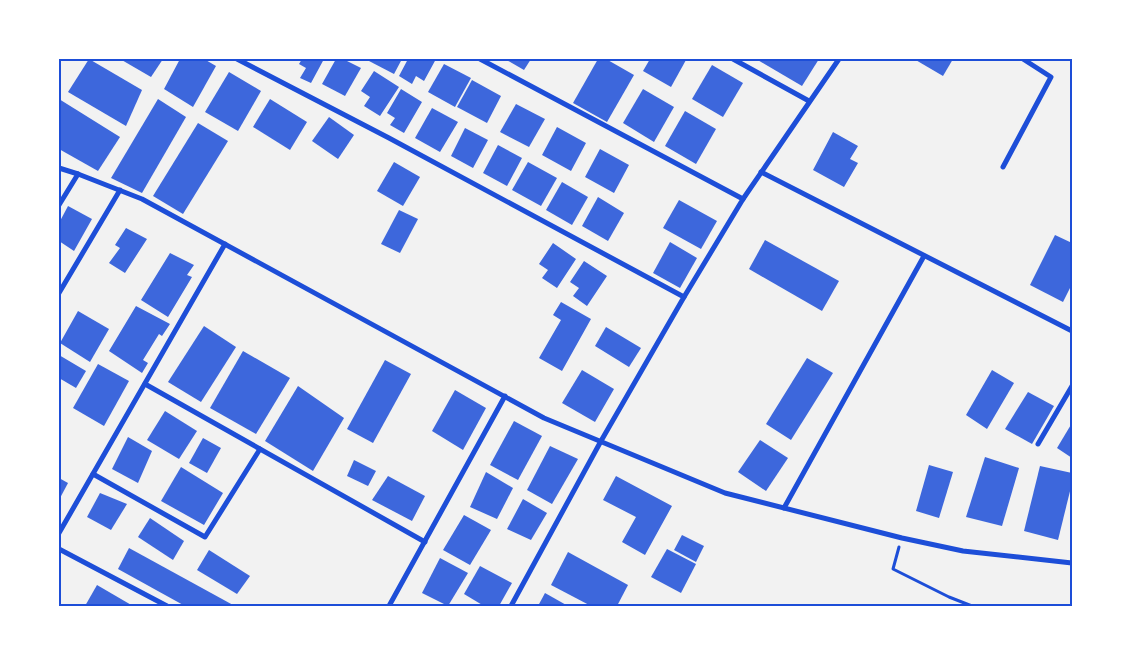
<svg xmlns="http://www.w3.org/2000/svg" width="1131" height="665" viewBox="0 0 1131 665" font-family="'Titillium Web',sans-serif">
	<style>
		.building { fill: #3d67dc }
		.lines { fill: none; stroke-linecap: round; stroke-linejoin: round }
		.path { stroke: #1d4ed8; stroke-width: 3 }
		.minor { stroke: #1d4ed8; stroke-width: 5 }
		.neatline { fill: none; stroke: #1d4ed8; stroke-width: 2 }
	</style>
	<rect width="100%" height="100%" fill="#f2f2f2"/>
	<g class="building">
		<polygon points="89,59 142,90 126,126 68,92"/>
		<polygon points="120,59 163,59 151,77"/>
		<polygon points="180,59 204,59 216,66 193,107 164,89"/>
		<polygon points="302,59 324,59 311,83 300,78 306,68 299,64"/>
		<polygon points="336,59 343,59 361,68 345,96 322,84"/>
		<polygon points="370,59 402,59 394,74 369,61"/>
		<polygon points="408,59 436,59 424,81 416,76 412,84 399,76"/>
		<polygon points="505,59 531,59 524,70"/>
		<polygon points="598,59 606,59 634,75 607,122 573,103"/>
		<polygon points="650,59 684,59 686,60 671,87 643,71"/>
		<polygon points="756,59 819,59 802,86"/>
		<polygon points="914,59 953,59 943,76"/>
		<polygon points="444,64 471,78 455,107 428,92"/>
		<polygon points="712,65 743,83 723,117 692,99"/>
		<polygon points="374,71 399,87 380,116 364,106 370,97 361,91"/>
		<polygon points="229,72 261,91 238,131 205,112"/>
		<polygon points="472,80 501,96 487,123 457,107"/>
		<polygon points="401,89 422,102 404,133 390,125 395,118 387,113"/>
		<polygon points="643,89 674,107 654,142 623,123"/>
		<polygon points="59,99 120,137 98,171 59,149"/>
		<polygon points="158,99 186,117 142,193 111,178"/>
		<polygon points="270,99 307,122 290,150 253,127"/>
		<polygon points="516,104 545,119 529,147 500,132"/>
		<polygon points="432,108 458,122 440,152 415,138"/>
		<polygon points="685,111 716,129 696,164 665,146"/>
		<polygon points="329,117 354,135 338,159 312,141"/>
		<polygon points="198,123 228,141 183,214 153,196"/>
		<polygon points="557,127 586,143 571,171 542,155"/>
		<polygon points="465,128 488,140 473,168 451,156"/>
		<polygon points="833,132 858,146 850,159 858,163 844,187 813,170"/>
		<polygon points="498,145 522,158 507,186 483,173"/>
		<polygon points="600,149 629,165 614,193 585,177"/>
		<polygon points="394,162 420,177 403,206 377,191"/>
		<polygon points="528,162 557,178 541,206 512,190"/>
		<polygon points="562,182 588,197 572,225 546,210"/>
		<polygon points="598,197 624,213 608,241 582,226"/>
		<polygon points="679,200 717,221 701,249 663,228"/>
		<polygon points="68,206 92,219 74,251 59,241 59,223"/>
		<polygon points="399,210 418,219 400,253 381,244"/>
		<polygon points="126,228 147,239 125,273 109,263 120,248 115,245"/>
		<polygon points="1055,235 1072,243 1072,284 1063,302 1030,285"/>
		<polygon points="765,240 839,281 822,311 749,269"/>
		<polygon points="670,242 697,258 680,288 653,273"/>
		<polygon points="553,243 576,259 557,288 542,278 548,270 539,264"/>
		<polygon points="170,253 194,265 187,275 192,277 168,317 141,300"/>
		<polygon points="584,261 607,276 587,306 573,296 579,288 570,282"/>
		<polygon points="561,302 591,319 562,371 539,358 561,320 553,315"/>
		<polygon points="136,306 170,324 162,336 159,334 143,360 148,363 142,373 109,351"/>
		<polygon points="78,311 109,329 90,362 60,343"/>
		<polygon points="204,326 236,347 201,402 168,382"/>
		<polygon points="606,327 641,348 629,367 595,346"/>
		<polygon points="243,351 290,378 256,434 210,408"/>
		<polygon points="59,355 86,371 76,388 59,378"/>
		<polygon points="807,358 833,373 791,440 766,424"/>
		<polygon points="385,360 411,374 373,443 347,429"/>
		<polygon points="98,364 129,381 104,426 73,408"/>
		<polygon points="582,370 614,389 595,422 562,403"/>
		<polygon points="992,370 1014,383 987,429 966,415"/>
		<polygon points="298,386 344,418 313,471 265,441"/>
		<polygon points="455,390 486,408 463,450 432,431"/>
		<polygon points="1028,392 1054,406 1032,444 1005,429"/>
		<polygon points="165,411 197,431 179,459 147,440"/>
		<polygon points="514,421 542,436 518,480 490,465"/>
		<polygon points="1072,423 1072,458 1057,448"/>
		<polygon points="128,437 152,451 138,483 112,469"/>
		<polygon points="203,438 221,448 207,473 189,463"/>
		<polygon points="760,440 788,458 766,491 738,472"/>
		<polygon points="550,446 578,459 552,504 527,490"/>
		<polygon points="985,457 1019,468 1002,526 966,517"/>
		<polygon points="354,460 376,471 368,486 347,476"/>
		<polygon points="929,465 953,472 939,518 916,511"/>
		<polygon points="1040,466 1072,473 1072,483 1058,540 1024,531"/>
		<polygon points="181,467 223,493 204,525 161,501"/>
		<polygon points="486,472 513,488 497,519 470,507"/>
		<polygon points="388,476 425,496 412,521 372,500"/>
		<polygon points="616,476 672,506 645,555 622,542 636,517 603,500"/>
		<polygon points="59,478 68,483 59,500"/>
		<polygon points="100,493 127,504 111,530 87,517"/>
		<polygon points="523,499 547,513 531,540 507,529"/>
		<polygon points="464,515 491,530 470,565 443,550"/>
		<polygon points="150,518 184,541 173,560 138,537"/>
		<polygon points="682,535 704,546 696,562 674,550"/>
		<polygon points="129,548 233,605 232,606 185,606 118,569"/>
		<polygon points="667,549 696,564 681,593 651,577"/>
		<polygon points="209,550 250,576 237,594 197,570"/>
		<polygon points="568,552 628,585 617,606 591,606 551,585"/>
		<polygon points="440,558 468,573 448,606 422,593"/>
		<polygon points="480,566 512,583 499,606 484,606 464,594"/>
		<polygon points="97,585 133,606 85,606"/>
		<polygon points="545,593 568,606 538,606"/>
	</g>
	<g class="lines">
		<polyline class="path" points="899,547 893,569 949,597 972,606"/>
		<g class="minor">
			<polyline points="237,59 389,138 684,297 601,441 511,606"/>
			<polyline points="480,59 743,199 684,297"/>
			<polyline points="733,59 809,101"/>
			<polyline points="1003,167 1051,77 1023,59"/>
			<polyline points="59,168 78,174 142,199 544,418 725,493 902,538 963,551 1072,563"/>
			<polyline points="761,172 1072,331"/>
			<polyline points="743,199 839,59"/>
			<polyline points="59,205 78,174"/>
			<polyline points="59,293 120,190"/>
			<polyline points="145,384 425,542"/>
			<polyline points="1038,444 1072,386"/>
			<polyline points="93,474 205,537 260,449"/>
			<polyline points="784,508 924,256"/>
			<polyline points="59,533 225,244"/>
			<polyline points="59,549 167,606"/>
			<polyline points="389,606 505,396"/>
		</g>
	</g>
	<rect width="1131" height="665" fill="none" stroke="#ffffff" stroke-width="120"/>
	<rect x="60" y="60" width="1011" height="545" class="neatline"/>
</svg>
